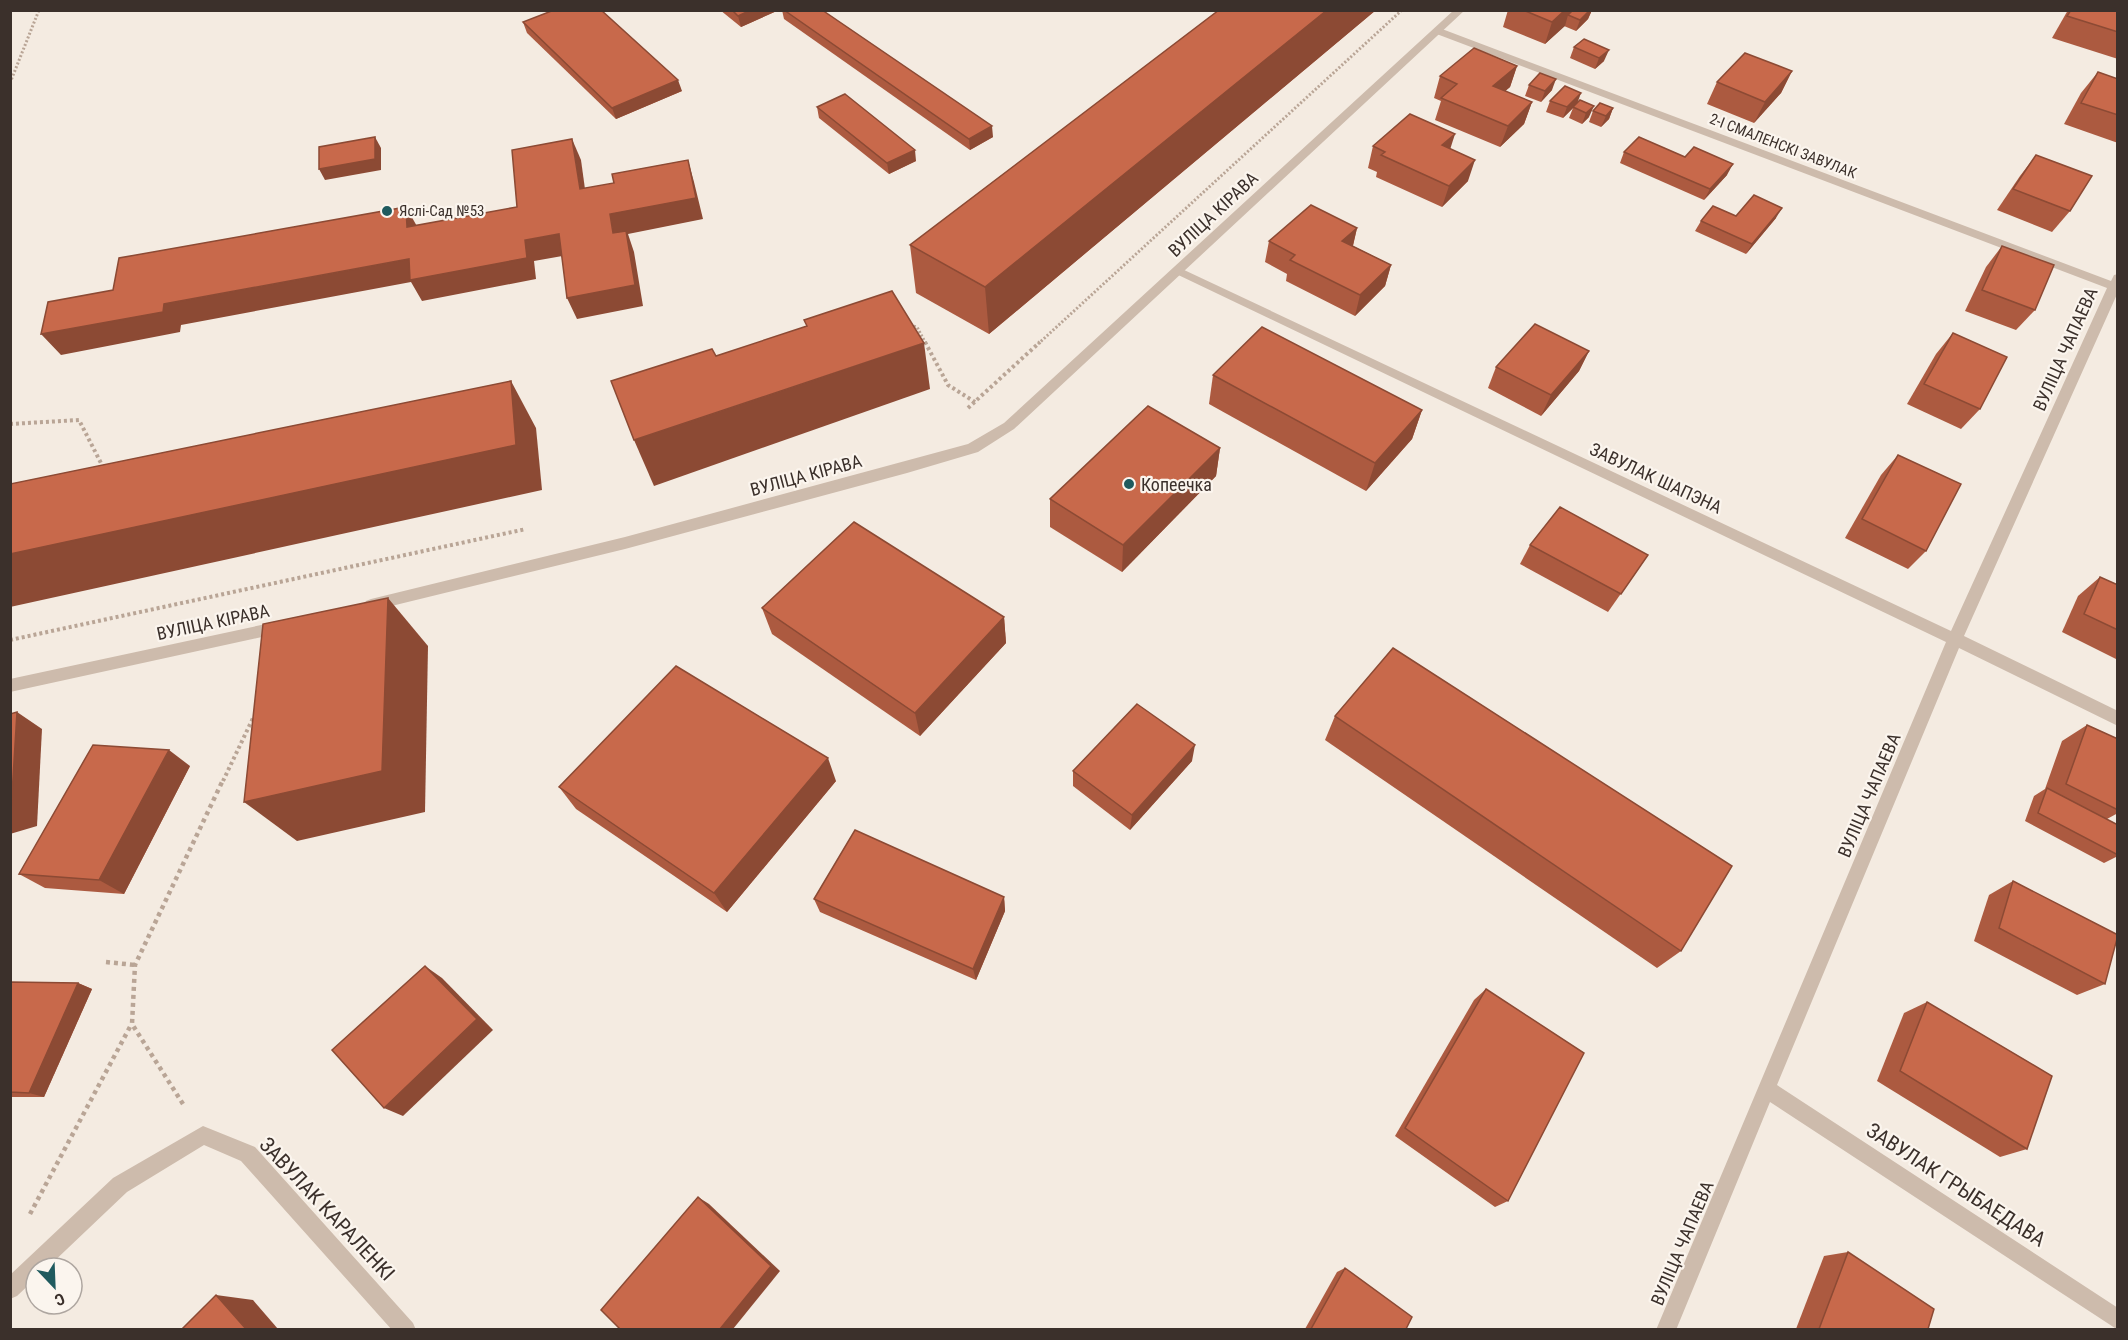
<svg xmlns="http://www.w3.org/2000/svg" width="2128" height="1340" viewBox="0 0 2128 1340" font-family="'Roboto Condensed',sans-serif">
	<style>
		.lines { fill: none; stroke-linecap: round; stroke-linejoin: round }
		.path-far2 { stroke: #b9a596; stroke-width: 3; stroke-dasharray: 2 2; stroke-linecap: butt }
		.path-far1 { stroke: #b9a596; stroke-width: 4; stroke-dasharray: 3 3; stroke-linecap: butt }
		.path { stroke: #b9a596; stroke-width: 4.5; stroke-dasharray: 4 4; stroke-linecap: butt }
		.minor { fill: #cdbbac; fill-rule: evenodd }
		.tertiary { fill: #cdbbac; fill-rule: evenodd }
		.wall { fill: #ac5a40 }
		.shaded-wall { fill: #8c4a34 }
		.building { fill: #c8694b; stroke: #8c4a34; stroke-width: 1.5 }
		.poi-dot { fill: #1f5a5e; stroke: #fbf5ee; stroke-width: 2 }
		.labels { text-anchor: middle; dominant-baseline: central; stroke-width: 4.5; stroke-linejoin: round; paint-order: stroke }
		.far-street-label { font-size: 15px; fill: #3b302b; stroke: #fbf5ee }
		.far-poi-label { font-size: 15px; fill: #3b302b; stroke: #fbf5ee; text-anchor: start }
		.street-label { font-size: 18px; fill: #3b302b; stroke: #fbf5ee }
		.poi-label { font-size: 18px; fill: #3b302b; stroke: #fbf5ee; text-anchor: start }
		.near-street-label { font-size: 21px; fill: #3b302b; stroke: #fbf5ee }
	</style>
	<rect width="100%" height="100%" fill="#f4ebe1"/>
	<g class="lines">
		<g class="path-far2">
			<polyline points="10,83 39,10"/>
			<polyline points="910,325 917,327 926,344"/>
			<polyline points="1038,344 1402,10"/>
		</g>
		<g class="path-far1">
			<polyline points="925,342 948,385 975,402"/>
			<polyline points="968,408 1040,342"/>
			<polyline points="10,424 79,420 104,469"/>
			<polyline points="10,640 526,529"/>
			<polyline points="223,781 254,716"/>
		</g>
		<g class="path">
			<polyline points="106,962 135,965"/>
			<polyline points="183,1104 132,1024 135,965 223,780"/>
			<polyline points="30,1214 131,1025"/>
		</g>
		<g class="minor">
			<polygon points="1434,29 1442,29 2111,281 2114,275 2118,274 2118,292 1964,636 2118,711 2118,726 1959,648 1777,1085 2118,1308 2118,1330 1770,1102 1676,1330 1656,1330 1946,642 1172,272 1174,269 1182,269 1951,631 2107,288 1434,33"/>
			<polygon points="203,1126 255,1147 413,1323 416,1330 392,1330 241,1161 204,1145 127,1192 47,1268 36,1268 36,1278 17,1296 10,1299 10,1275 113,1178"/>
		</g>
		<g class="tertiary">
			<polygon points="1454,10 1465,10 1014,429 978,452 907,473 625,549 371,611 366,609 364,605 366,601 371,599 625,537 968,444 1004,423"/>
			<polygon points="280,621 285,623 287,627 285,631 280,633 10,692 10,679"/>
		</g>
	</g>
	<g class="wall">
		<polygon points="720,10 779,10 741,27"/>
		<polygon points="782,10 822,10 993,137 970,150 784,19"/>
		<polygon points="1219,10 1376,10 989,334 916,293 910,245"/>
		<polygon points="1508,10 1592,10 1588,19 1576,31 1564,26 1545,44 1503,27"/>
		<polygon points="2068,10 2118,10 2118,59 2052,38"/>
		<polygon points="523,22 682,91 616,119 527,33"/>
		<polygon points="1584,39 1604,61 1595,69 1570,58 1574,47"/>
		<polygon points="1517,66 1510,87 1505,91 1532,102 1524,124 1500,147 1435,120 1441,101 1434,98 1440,76"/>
		<polygon points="1792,71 1781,93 1754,123 1707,104 1717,82"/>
		<polygon points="2098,72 2118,79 2118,143 2064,124 2081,93"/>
		<polygon points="1529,85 1552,90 1541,102 1525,96"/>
		<polygon points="1550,101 1578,103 1589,117 1582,124 1569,118 1573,108 1563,118 1546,112"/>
		<polygon points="817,107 916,161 889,174 819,118"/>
		<polygon points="1613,108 1609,119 1601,127 1589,122 1593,111"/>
		<polygon points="1373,146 1450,149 1468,181 1442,207 1376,177 1377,172 1368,168"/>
		<polygon points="1624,152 1727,175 1704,200 1620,163"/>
		<polygon points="2036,155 2070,211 2052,232 1997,210 2020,176"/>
		<polygon points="1736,216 1776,218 1746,254 1695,231 1701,221"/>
		<polygon points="1357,228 1353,246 1391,265 1385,286 1355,316 1286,281 1287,274 1265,262 1269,241"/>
		<polygon points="2002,246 2035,310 2016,330 1965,311 1986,267"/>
		<polygon points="1953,333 1980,409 1961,429 1907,404 1936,354"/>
		<polygon points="1589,351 1579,371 1541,416 1488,388 1496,367"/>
		<polygon points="1213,375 1422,410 1412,439 1366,491 1209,404"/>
		<polygon points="1220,448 1216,476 1122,572 1050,527 1050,499"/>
		<polygon points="1898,455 1926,551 1908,569 1845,538 1881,475"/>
		<polygon points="1530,545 1648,555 1608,612 1520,564"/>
		<polygon points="2100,577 2118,585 2118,660 2062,632 2078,596"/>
		<polygon points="762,608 1004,617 1006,643 920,736 772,634"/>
		<polygon points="1335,716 1681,951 1657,968 1325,740"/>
		<polygon points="2087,725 2118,739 2118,813 2107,819 2118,856 2104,863 2025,821 2034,796 2045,789 2062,741"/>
		<polygon points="1192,761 1130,830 1073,786 1073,771"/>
		<polygon points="190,766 124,894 45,888 19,874"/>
		<polygon points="836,781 727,912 576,809 559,787"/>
		<polygon points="2013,881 2105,984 2077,995 1974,941 1989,895"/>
		<polygon points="1004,897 1005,911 976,980 820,912 814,899"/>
		<polygon points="10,982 78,983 92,989 44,1097 10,1097"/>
		<polygon points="1486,989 1508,1201 1495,1207 1395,1136 1474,1000"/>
		<polygon points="1927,1002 2027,1149 2000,1157 1877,1081 1904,1013"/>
		<polygon points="1848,1252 1928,1329 1796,1329 1824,1256"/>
		<polygon points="1345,1268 1406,1329 1305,1329 1337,1272"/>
	</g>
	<g class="shaded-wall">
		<polygon points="751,10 779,10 741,27 738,16"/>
		<polygon points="1327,10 1376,10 989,334 985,287"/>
		<polygon points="1565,10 1577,10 1568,15 1565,26 1545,44 1552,22"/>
		<polygon points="1590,10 1592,10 1588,19 1576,31 1580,20"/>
		<polygon points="1609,50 1604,61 1595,69 1599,58"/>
		<polygon points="1517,66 1510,87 1486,108 1493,86"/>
		<polygon points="1792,71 1781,93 1754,123 1765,102"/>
		<polygon points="1556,79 1552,90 1541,102 1545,91"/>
		<polygon points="678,80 682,91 616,119 612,108"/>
		<polygon points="1581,93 1577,104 1563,118 1567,107"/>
		<polygon points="1532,102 1524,124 1500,147 1508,126"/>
		<polygon points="1594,106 1589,117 1582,124 1586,113"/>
		<polygon points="1613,108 1609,119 1601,127 1606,116"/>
		<polygon points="992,126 993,137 970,150 969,139"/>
		<polygon points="1455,134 1448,156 1442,145"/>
		<polygon points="375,137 381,148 381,170 325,180 319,169"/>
		<polygon points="572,139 581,160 588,211 580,189"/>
		<polygon points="915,150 916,161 889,174 887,163"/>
		<polygon points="688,160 694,182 703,219 628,234 634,252 643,306 577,319 567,298 613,233 610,214"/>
		<polygon points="1475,160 1468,181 1442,207 1449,186"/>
		<polygon points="1733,164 1727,175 1704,200 1710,189"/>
		<polygon points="406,207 418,228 407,227"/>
		<polygon points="1782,208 1776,218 1746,254 1752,244"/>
		<polygon points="1357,228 1352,249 1342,241"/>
		<polygon points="559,234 568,255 534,261 536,279 422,301 411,282 181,325 180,332 61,355 41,334 164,304 409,259"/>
		<polygon points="1391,265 1385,286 1355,316 1360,295"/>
		<polygon points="924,343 930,389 654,486 634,440"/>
		<polygon points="1589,351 1579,371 1541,416 1551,395"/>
		<polygon points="511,381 536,428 542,490 10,607 10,554"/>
		<polygon points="1422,410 1412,439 1366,491 1375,463"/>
		<polygon points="1220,448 1216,476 1122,572 1123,545"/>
		<polygon points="388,598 428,646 425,812 297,841 244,802"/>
		<polygon points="1004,617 1006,643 920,736 915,713"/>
		<polygon points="17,712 42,729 37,826 10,834 10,811"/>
		<polygon points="1195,745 1192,761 1130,830 1132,815"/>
		<polygon points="169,750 190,766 124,894 99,880"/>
		<polygon points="828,758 836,781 727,912 714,893"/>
		<polygon points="1004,897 1005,911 976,980 973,969"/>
		<polygon points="425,966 442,978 493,1030 403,1116 384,1108"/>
		<polygon points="78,983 92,989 44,1097 29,1093"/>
		<polygon points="698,1197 709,1204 780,1271 733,1329 720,1329"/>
		<polygon points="216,1295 253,1300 278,1329 246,1329"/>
	</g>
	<g class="building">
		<polygon points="554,10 601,10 678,80 612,108 523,22"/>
		<polygon points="732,10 751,10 738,16"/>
		<polygon points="784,10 822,10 992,126 969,139"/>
		<polygon points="1219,10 1327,10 985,287 910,245"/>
		<polygon points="1523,10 1565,10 1552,22"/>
		<polygon points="1573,10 1590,10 1580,20 1568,15"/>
		<polygon points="2071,10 2118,10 2118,32 2067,16"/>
		<polygon points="1584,39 1609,50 1599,58 1574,47"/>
		<polygon points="1474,48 1517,66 1493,86 1532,102 1508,126 1441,98 1457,84 1440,76"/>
		<polygon points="1745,53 1792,71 1765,102 1717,82"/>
		<polygon points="2098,72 2118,79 2118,115 2081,103"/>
		<polygon points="1540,73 1556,79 1545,91 1529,85"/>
		<polygon points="1565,86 1581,93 1567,107 1550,101"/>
		<polygon points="845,94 915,150 887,163 817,107"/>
		<polygon points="1580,100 1594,106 1586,113 1573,107"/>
		<polygon points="1600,103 1613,108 1606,116 1593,111"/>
		<polygon points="1410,114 1455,134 1442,145 1475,160 1449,186 1381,155 1385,152 1373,146"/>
		<polygon points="375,137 375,159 319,169 319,147"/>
		<polygon points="1639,137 1685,157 1694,147 1733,164 1710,189 1624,152"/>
		<polygon points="572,139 580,189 614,183 612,174 688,160 696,198 610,214 613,233 626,231 635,285 567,298 559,234 525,240 527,258 410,280 409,259 164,304 163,312 41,334 48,302 113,290 119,258 406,207 407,227 517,207 512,150"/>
		<polygon points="2036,155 2092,176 2070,211 2013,189"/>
		<polygon points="1754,195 1782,208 1752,244 1701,221 1713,206 1736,216"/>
		<polygon points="1311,205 1357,228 1342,241 1391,265 1360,295 1290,260 1295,255 1269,241"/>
		<polygon points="2002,246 2054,265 2035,310 1982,290"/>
		<polygon points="892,291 924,343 634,440 611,381 712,349 716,356 807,326 804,320"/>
		<polygon points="1535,324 1589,351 1551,395 1496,367"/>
		<polygon points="1262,327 1422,410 1375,463 1213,375"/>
		<polygon points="1953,333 2007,357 1980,409 1924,384"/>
		<polygon points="511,381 516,445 10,554 10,484"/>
		<polygon points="1148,406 1220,448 1123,545 1050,499"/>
		<polygon points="1898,455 1961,484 1926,551 1862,519"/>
		<polygon points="1560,507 1648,555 1621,594 1530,545"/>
		<polygon points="854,522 1004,617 915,713 762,608"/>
		<polygon points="2100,577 2118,585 2118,630 2084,614"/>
		<polygon points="388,598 382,771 244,802 263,624"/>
		<polygon points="1393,648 1732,866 1681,951 1335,716"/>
		<polygon points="676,666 828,758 714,893 559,787"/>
		<polygon points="1137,704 1195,745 1132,815 1073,771"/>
		<polygon points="17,712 11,811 10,811 10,714"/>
		<polygon points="2087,725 2118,739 2118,810 2066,784"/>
		<polygon points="93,745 169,750 99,880 19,874"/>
		<polygon points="2047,788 2118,825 2118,855 2038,813"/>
		<polygon points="855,830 1004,897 973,969 814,899"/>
		<polygon points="2013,881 2118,935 2105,984 1999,928"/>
		<polygon points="425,966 477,1019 384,1108 332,1050"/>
		<polygon points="10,982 78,983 29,1093 10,1092"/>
		<polygon points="1486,989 1584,1053 1508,1201 1405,1128"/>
		<polygon points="1927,1002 2052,1076 2027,1149 1900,1071"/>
		<polygon points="698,1197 771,1266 720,1329 620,1329 601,1310"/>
		<polygon points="1848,1252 1934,1309 1928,1329 1819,1329"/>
		<polygon points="1345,1268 1412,1317 1406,1329 1311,1329"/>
		<polygon points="216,1295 246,1329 182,1329"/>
	</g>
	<g class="poi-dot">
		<circle cx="387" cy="211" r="6"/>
		<circle cx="1129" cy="484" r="6"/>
	</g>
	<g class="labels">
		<g class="far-street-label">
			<text transform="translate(1783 146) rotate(21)">2-І СМАЛЕНСКІ ЗАВУЛАК</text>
		</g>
		<g class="far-poi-label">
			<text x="399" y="211">Яслі-Сад №53</text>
		</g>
		<g class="street-label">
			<text transform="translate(1213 214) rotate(-43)">ВУЛІЦА КІРАВА</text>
			<text transform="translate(2065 349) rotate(-66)">ВУЛІЦА ЧАПАЕВА</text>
			<text transform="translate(806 475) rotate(-15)">ВУЛІЦА КІРАВА</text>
			<text transform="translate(1656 478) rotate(25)">ЗАВУЛАК ШАПЭНА</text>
			<text transform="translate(213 622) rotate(-12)">ВУЛІЦА КІРАВА</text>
			<text transform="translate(1869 795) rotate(-67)">ВУЛІЦА ЧАПАЕВА</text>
			<text transform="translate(1682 1243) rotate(-67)">ВУЛІЦА ЧАПАЕВА</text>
		</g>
		<g class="poi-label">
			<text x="1141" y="484">Копеечка</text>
		</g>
		<g class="near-street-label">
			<text transform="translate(1956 1185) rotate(33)">ЗАВУЛАК ГРЫБАЕДАВА</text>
			<text transform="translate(327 1209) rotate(47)">ЗАВУЛАК КАРАЛЕНКІ</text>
		</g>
	</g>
	<rect width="2128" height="1340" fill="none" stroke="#3b302b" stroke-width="24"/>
	<g transform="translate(54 1286) rotate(157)"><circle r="28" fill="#fbf5ee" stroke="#aea6a0" stroke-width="1.5"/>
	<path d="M0-4.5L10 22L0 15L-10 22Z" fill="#1f5a5e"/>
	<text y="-9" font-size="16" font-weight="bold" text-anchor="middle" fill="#3b302b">С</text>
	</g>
</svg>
